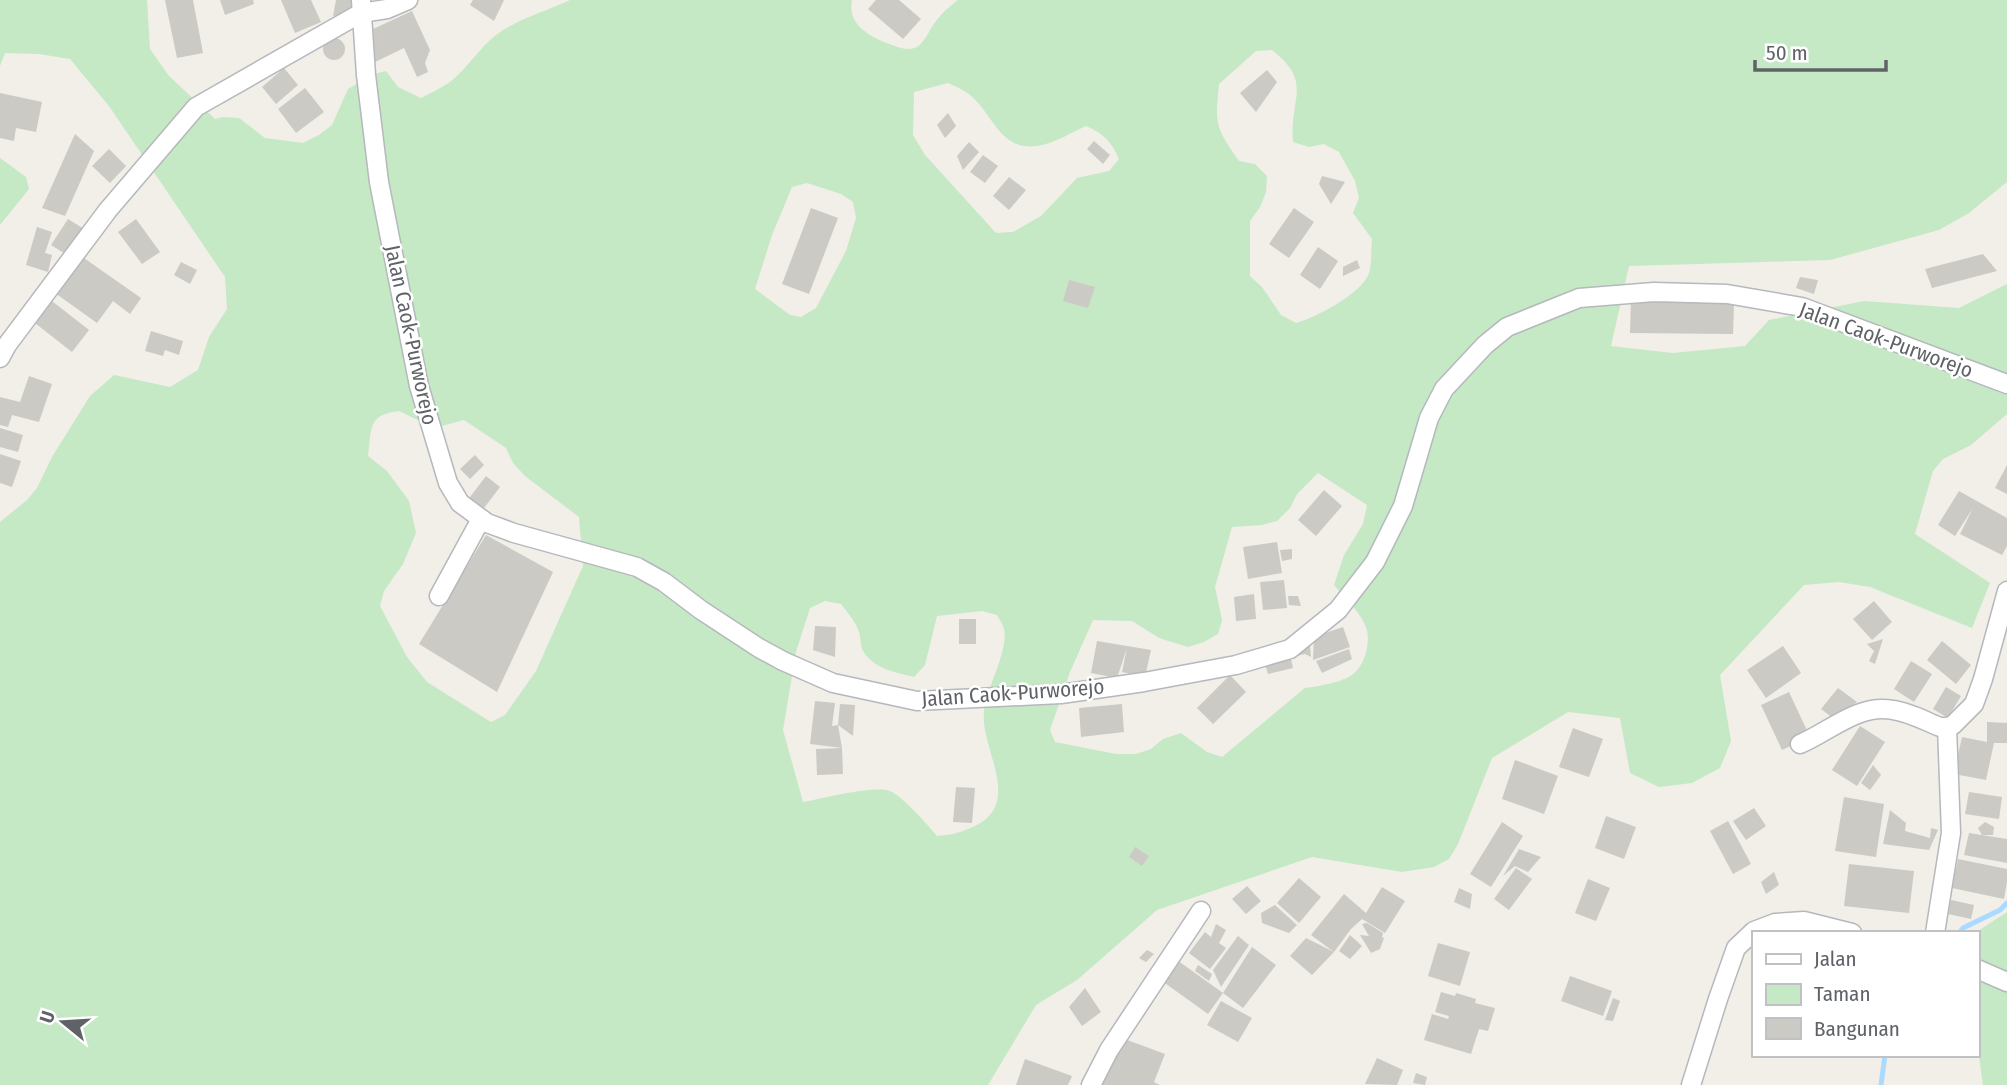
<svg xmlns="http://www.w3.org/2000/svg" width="2007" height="1085" viewBox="0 0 2007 1085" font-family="'Fira Sans Condensed',sans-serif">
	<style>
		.green { fill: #c5e8c5; fill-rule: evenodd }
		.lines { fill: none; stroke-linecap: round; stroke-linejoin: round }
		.stream { stroke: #aadaff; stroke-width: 5 }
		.building { fill: #cccac5 }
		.minor-casing { stroke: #b5b8bc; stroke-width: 21 }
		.minor { stroke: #fff; stroke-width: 18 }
		.labels { text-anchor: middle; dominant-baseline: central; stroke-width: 5; stroke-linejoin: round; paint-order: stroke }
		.street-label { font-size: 21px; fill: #5f6368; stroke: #fff }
	</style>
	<rect width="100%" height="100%" fill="#f1efe8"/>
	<g class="green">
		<path d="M 0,0 L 147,0 L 150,49 L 169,76 L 215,119 L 223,117 L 239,118 L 265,138 L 303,143 L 319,135 L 332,125 L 348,89 L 374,74 L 386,71 L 398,87 L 421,98 C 431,93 441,88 450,82 C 467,69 479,48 496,35 C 519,18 545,12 570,0 L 852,0 C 849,15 855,24 867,33 C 874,38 883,42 892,45 C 925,59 923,34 941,15 C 946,9 952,5 958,0 L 2007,0 L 2007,182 L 1969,213 L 1939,230 L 1830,260 L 1629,266 L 1611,346 L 1673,353 L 1745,346 L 1769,320 L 1864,301 L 1959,308 L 2007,284 L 2007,414 L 1971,445 L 1943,459 L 1933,471 L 1915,534 L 1990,583 L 1972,628 L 1870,587 L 1839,582 L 1804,585 L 1720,675 L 1731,741 L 1720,768 L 1692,783 L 1659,787 L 1630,773 L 1620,718 L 1568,712 L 1492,758 L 1458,844 L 1449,859 L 1434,867 L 1402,872 L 1312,857 L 1157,910 L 1077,980 L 1036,1005 L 988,1085 L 0,1085 L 0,522 L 27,500 L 37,488 L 52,457 L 90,396 L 114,375 L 170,387 L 198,370 L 209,337 L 227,309 L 225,277 L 109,106 L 70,59 L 39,54 L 5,53 L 0,66 ZM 1272,50 C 1314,83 1289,98 1293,142 L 1309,147 L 1324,144 L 1339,152 L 1355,181 L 1359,198 L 1353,213 L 1372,239 C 1371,250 1372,263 1369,273 C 1363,293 1315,318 1296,323 L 1281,315 L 1262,287 L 1250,276 L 1250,221 L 1260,207 L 1266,192 L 1267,176 L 1255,164 L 1239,161 C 1215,126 1215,125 1219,84 L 1256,51 ZM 948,83 C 960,88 970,93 979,104 C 997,125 1006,153 1042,145 C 1057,142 1072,132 1086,126 C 1103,133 1112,142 1119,159 L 1109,171 L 1077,178 L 1041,216 L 1013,232 L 996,233 L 925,155 L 913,135 L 914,92 ZM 807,183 L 841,194 L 853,202 L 856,218 L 846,251 L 816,308 L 801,317 L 790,315 L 755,289 L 772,235 L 792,187 ZM 399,411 L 434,428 L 464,420 L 506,448 L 513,463 L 525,476 L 579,517 L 583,566 L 536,671 L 505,715 L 491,722 L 427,682 L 407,657 L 380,606 L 384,591 L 403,564 L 416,533 L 409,501 L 387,471 L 368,456 C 372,428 367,415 399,411 ZM 1318,473 L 1367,505 L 1363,524 L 1344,555 L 1334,585 C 1345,598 1362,613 1367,630 C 1370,644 1365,666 1352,675 C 1343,682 1316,687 1305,688 L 1222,757 L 1207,752 L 1181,733 L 1163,739 L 1151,749 L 1136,754 L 1116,754 L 1055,742 L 1050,730 L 1070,672 L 1093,620 L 1132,621 L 1159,638 L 1188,647 L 1204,642 L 1218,634 L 1222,620 L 1215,587 L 1232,527 L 1262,525 L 1277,521 L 1290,508 L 1297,494 ZM 825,601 L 841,604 C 848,613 856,622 859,632 C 861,638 860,644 862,649 C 872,669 895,672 914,677 L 925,665 L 937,616 L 982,611 L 997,615 C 999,619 1003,624 1004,629 C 1009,651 986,688 984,712 C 980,749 1025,804 973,827 C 959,833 952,835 937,836 C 928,825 902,796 890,791 C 874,785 821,799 803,802 L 783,730 L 796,652 L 810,608 Z"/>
		<polygon points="0,158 26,177 29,189 0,225"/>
		<polygon points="2007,912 2007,1085 1983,1085 1977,1042 1977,933 1975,933"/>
	</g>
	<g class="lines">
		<g class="stream">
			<polyline points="1959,933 1963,928 2000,910 2007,903"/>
			<polyline points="1881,1085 1885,1055"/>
		</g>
	</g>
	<g class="building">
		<polygon points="165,0 193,0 203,53 177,58"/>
		<polygon points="220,0 253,0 254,4 225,15"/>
		<polygon points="281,0 311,0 321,22 295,33"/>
		<polygon points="336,0 355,0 352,14 333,16"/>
		<polygon points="473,0 504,0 494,21 470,5"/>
		<polygon points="876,0 899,0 921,19 903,39 868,9"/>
		<polygon points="412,11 430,50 425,63 428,72 417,77 404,48 375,62 373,29"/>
		<circle cx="334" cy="49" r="11"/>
		<polygon points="284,68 298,85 276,104 262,87"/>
		<polygon points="1267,70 1277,82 1256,112 1240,93"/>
		<polygon points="305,88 324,112 296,133 278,109"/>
		<polygon points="0,93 42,102 36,132 16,128 14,141 0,138"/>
		<polygon points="948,113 956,126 945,138 937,125"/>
		<polygon points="75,134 94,151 65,216 42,208"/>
		<polygon points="1094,141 1110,155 1103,164 1087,149"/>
		<polygon points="969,142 979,152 963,170 957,156"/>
		<polygon points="109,149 126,166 110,183 92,166"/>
		<polygon points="983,155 998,166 985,183 970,172"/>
		<polygon points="1322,176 1345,182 1331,204 1319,184"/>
		<polygon points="1009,177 1026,190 1009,210 993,196"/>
		<polygon points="811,208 838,218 809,294 782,284"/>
		<polygon points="1294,208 1314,222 1289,258 1269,244"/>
		<polygon points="68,219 84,229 67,255 51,245"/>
		<polygon points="136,219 160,252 142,264 118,232"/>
		<polygon points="37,227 52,232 45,253 52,255 48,272 26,265"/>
		<polygon points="1318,247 1338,261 1320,289 1300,275"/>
		<polygon points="1983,254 1997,271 1932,288 1925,269"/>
		<polygon points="81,256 141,298 130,314 113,301 97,323 55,293"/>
		<polygon points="1357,260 1360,268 1343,276 1343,267"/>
		<polygon points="181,262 197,270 190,284 174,275"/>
		<polygon points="1800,277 1818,280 1814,294 1796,288"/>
		<polygon points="1069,280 1095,287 1088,308 1063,301"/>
		<polygon points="48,298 89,330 72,352 31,320"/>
		<polygon points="1631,300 1734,302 1733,334 1630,333"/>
		<polygon points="151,331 183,341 179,355 165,350 163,356 145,351"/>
		<polygon points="29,376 52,384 39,422 12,415 8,427 0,425 0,397 20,402"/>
		<polygon points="0,428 23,435 18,452 0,447"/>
		<polygon points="0,454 21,461 12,487 0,483"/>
		<polygon points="475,455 484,465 470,479 460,469"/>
		<polygon points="2007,465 2007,494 1995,488"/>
		<polygon points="486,476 500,487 481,512 467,501"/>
		<polygon points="1324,490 1342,506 1316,536 1298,520"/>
		<polygon points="1959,491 2007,518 2007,546 2002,555 1960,534 1973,508 1955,536 1938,525"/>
		<polygon points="486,535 553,572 497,692 419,644"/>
		<polygon points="1277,542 1282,573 1248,579 1243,547"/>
		<polygon points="1292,549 1292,559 1282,561 1280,550"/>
		<polygon points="1284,580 1287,608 1263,610 1260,582"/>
		<polygon points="1254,594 1256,619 1236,621 1234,597"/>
		<polygon points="1288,596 1298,596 1301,606 1289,605"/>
		<polygon points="1874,601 1892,622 1872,640 1853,619"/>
		<rect x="959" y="619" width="17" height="25"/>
		<polygon points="815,626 836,627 835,657 813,650"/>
		<polygon points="1343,627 1350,647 1313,660 1314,637"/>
		<polygon points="1883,639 1875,664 1869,661 1874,651 1867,644"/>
		<polygon points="1097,641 1151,650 1145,677 1122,672 1127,648 1117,678 1091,673"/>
		<polygon points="1942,641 1971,665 1956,684 1927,660"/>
		<polygon points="1310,645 1311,657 1305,654 1296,656 1293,648 1305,648"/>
		<polygon points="1783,646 1801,673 1766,698 1747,670"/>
		<polygon points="1349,649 1352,659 1322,673 1316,661"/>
		<polygon points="1289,650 1293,668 1268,674 1263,657"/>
		<polygon points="1911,661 1932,674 1914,702 1894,689"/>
		<polygon points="1230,675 1246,692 1213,724 1197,708"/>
		<polygon points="1946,687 1961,696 1948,718 1933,709"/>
		<polygon points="1838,688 1857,702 1833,718 1821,709"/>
		<polygon points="1789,692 1810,737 1782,750 1761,705"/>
		<polygon points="815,701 835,703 832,726 838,725 842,748 810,744"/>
		<polygon points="840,704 855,705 853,736 838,725"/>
		<polygon points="1122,704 1124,732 1081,737 1079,708"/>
		<polygon points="1987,722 2007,723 2007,743 1994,743 1986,780 1954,774 1962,737 1987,742"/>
		<polygon points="1860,726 1885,742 1857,786 1832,770"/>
		<polygon points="1573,728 1603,739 1589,777 1559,767"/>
		<polygon points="842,748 843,774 817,775 816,749"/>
		<polygon points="1515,760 1558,776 1544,814 1502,799"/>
		<polygon points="1873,765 1881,775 1870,790 1861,783"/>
		<polygon points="956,787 975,788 972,823 953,822"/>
		<polygon points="1969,792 2002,797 1999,819 1965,814"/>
		<polygon points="1844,797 1884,804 1876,857 1835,851"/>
		<polygon points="1754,808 1766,826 1746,840 1733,821"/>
		<polygon points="1890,810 1906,823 1905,831 1930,838 1931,828 1938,830 1929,850 1883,844"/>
		<polygon points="1606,816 1636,827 1624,859 1595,848"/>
		<polygon points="1728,821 1751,864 1733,874 1710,831"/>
		<polygon points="1502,822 1523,836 1491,887 1470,874"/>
		<polygon points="1985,822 1994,827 1993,835 1982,835 1978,828"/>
		<polygon points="1969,833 2007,839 2007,863 1964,855"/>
		<polygon points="1135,847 1149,856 1142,866 1129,857"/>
		<polygon points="1519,849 1541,857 1528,872 1515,866 1503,876"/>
		<polygon points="1958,859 2007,869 2007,882 2004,899 1952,888"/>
		<polygon points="1849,864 1914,871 1909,913 1844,906"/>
		<polygon points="1516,868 1532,879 1509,910 1494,899"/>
		<polygon points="1774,872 1779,885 1766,894 1761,882"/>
		<polygon points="1299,878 1321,897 1299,923 1277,903"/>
		<polygon points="1588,879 1610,888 1596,921 1575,913"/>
		<polygon points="1247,886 1261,901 1246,914 1232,899"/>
		<polygon points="1382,887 1405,901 1385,933 1362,919 1351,929 1334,952 1311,935 1344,894 1366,913"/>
		<polygon points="1459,888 1472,894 1470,909 1454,902"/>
		<polygon points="1951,900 1974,905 1971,919 1948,914"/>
		<polygon points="1275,905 1297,925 1289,933 1262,923 1261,913"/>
		<polygon points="1367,923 1383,933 1382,937 1384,938 1380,949 1371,953 1360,935 1369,936 1362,924"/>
		<polygon points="1216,924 1226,930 1219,943 1226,948 1210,969 1189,953 1205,932 1211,937"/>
		<polygon points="1350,935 1362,946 1350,959 1339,951"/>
		<polygon points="1238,936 1249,945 1221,987 1213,970"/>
		<polygon points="1306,938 1334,952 1312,975 1290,956"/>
		<polygon points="1438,943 1470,952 1460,986 1428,976"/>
		<polygon points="1252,947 1276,965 1243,1008 1223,993 1208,1014 1162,981 1177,960 1223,993"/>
		<polygon points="1147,950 1154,954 1146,962 1139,958"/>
		<polygon points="1198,965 1212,974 1209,981 1195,971"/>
		<polygon points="1570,976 1612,991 1603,1016 1561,1001"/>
		<polygon points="1085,988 1101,1012 1082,1026 1069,1007"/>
		<polygon points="1441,992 1455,996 1456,993 1476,999 1475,1003 1495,1008 1488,1031 1479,1029 1471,1054 1424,1040 1432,1014 1448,1019 1449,1016 1435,1012"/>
		<polygon points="1613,998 1620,1001 1613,1021 1605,1020"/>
		<polygon points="1221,1001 1252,1018 1238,1042 1207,1025"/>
		<polygon points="1122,1038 1165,1054 1154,1082 1160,1085 1100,1085"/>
		<polygon points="1377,1058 1403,1070 1397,1085 1365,1084"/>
		<polygon points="1025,1059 1072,1076 1068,1085 1016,1085"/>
		<polygon points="1416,1073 1427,1077 1425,1085 1413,1083"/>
	</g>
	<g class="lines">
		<defs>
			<g id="minor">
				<polyline points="361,0 366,75 379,182 419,386 448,483 460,503 487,523 514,533 637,567 664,582 701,610 759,648 783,661 833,683 917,701 1061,694 1144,682 1236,665 1290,649 1338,610 1375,562 1403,506 1429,418 1444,389 1485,345 1507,327 1579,298 1654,292 1727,294 1802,307 2007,384"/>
				<polyline points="0,358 7,345 108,210 196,107 361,13 387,9 408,0"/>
				<polyline points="439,596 481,519"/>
				<path d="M 1800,744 C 1829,732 1859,703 1893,710 C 1909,712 1925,721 1940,727 L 1947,727 L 1953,725 L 1974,704 L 1983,679 L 2007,591"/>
				<polyline points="1935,933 1951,833 1947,727"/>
				<polyline points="1977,969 2007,982"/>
				<polyline points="1091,1085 1109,1050 1201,911"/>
				<polyline points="1691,1085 1718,999 1736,948 1754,931 1775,923 1804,921 1852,933"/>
			</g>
		</defs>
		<use href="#minor" class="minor-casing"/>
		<use href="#minor" class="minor"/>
	</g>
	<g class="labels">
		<g class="street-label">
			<text transform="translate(411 335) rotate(78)">Jalan Caok-Purworejo</text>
			<text transform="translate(1886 340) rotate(20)">Jalan Caok-Purworejo</text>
			<text transform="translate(1013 693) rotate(-4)">Jalan Caok-Purworejo</text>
		</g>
	</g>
	<rect x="1752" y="931" width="228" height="126" fill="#ffffff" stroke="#bfc1c3" stroke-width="2"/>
	<rect x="1766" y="954" width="35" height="10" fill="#ffffff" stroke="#bfc1c3" stroke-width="2"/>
	<text x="1814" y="966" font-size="21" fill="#5f6368">Jalan</text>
	<rect x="1766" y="984" width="35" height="21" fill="#c5e8c5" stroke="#bfc1c3" stroke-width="2"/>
	<text x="1814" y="1001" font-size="21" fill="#5f6368">Taman</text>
	<rect x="1766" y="1018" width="35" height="21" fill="#cccac5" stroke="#bfc1c3" stroke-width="2"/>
	<text x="1814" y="1036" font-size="21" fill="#5f6368">Bangunan</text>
	<g transform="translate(63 1022) rotate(288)" stroke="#ffffff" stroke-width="5" paint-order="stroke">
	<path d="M0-5L12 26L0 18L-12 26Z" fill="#5f6368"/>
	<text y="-10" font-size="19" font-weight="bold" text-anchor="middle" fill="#5f6368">U</text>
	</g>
	<path d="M1755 60v10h131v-10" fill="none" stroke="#5f6368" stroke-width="3.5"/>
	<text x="1766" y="60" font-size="21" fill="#5f6368" stroke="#ffffff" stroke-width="5" paint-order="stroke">50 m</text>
</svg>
